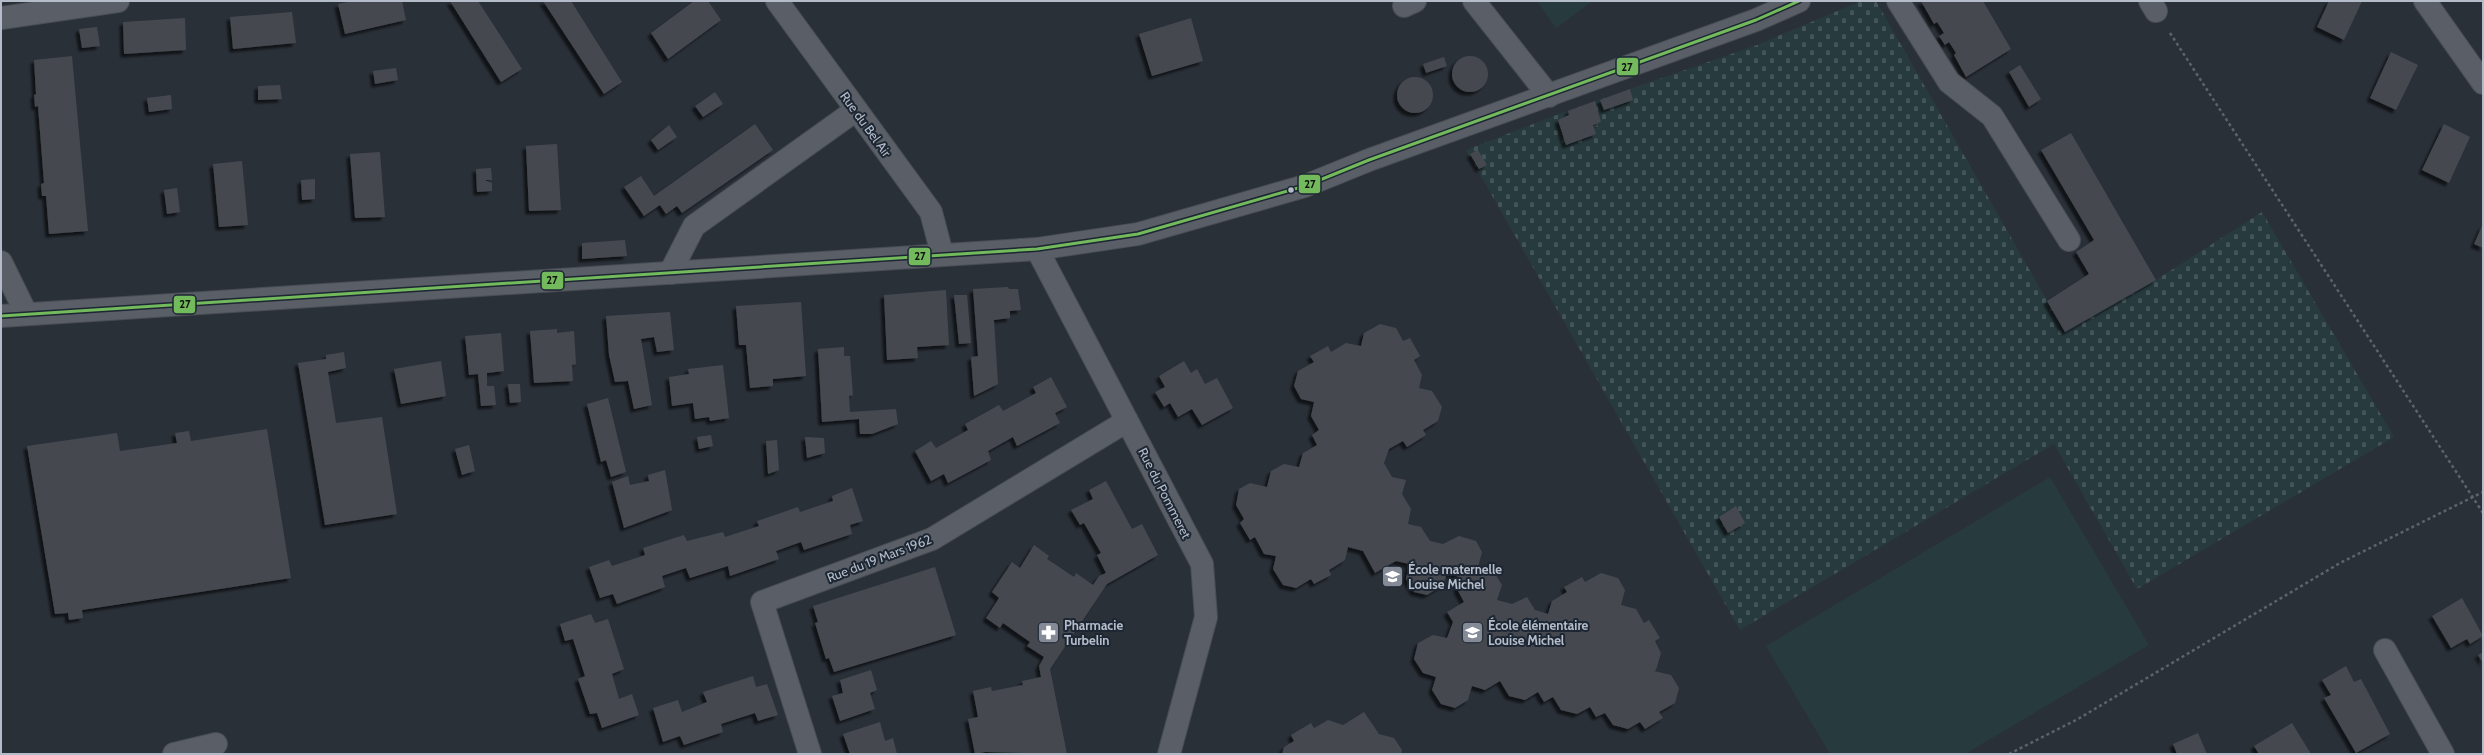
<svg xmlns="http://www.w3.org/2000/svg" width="2484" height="755" viewBox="0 0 2484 755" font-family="Cabin,sans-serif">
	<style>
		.cemetery { fill: url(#cemetery-stones) }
		.pitch { fill: #273a3e }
		.building { fill: #444950; filter: url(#shadow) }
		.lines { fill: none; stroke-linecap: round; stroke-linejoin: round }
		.minor-casing { stroke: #484c53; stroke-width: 24 }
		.path { stroke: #5d636a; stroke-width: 2.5; stroke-dasharray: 3 3; stroke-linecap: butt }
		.minor { stroke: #5a5e66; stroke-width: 22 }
		.bus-1-casing { stroke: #1d2633; stroke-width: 6 }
		.bus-1 { stroke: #73ba5c; stroke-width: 3 }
		.bus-dot { fill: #b4bcc9; stroke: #1d2633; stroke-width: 1.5 }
		.labels { text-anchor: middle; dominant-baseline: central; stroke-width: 4; stroke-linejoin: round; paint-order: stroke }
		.street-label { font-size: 13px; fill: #b4bcc9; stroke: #1d2633 }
		.poi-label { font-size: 13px; font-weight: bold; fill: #b4bcc9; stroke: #1d2633; text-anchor: start }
		.line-badge { stroke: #1d2633; stroke-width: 1.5 }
		.pale-badge-label { font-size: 11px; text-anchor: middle; font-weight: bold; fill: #111 }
	</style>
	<defs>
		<pattern id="cemetery-stones" width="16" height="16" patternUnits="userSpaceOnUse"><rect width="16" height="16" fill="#273a3e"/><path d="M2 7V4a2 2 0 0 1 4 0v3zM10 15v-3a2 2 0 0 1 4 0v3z" fill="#445559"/></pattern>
		<filter id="shadow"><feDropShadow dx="-3.5" dy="3.5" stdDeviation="1" flood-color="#0009"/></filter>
	</defs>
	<rect width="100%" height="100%" fill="#2a3038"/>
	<polygon class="cemetery" points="1861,1 1876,1 2065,332 2156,280 2262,212 2394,437 2137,589 2054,444 1740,630 1466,150 1567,111 1757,45"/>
	<g class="pitch">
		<polygon points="1537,1 1593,1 1556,28"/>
		<polygon points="2050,477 2149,645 1965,754 1830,754 1766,646"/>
	</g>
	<g class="building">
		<polygon points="353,1 402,1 406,20 345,34 338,4"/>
		<polygon points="450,1 478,1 522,69 501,82"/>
		<polygon points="543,1 571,1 622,82 604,94"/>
		<polygon points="694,1 708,1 721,20 668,59 651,33"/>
		<polygon points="1921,1 1983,1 2011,49 1966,77 1954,55 1956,53 1949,42 1945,45 1939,36 1944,33 1937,22 1934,24"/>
		<polygon points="2329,1 2362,1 2344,40 2317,27"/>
		<polygon points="292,12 296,43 233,49 230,17"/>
		<polygon points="185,18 186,50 124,54 123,22"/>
		<polygon points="1191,18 1203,61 1152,76 1139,34"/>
		<polygon points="97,27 100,46 82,48 79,29"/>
		<polygon points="2391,52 2418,65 2396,110 2370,98"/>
		<polygon points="72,56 88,231 49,234 46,196 42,196 41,184 44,183 38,106 35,107 34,95 36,94 34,60"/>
		<circle cx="1470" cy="74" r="18"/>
		<polygon points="1444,57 1447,66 1426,73 1423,64"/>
		<polygon points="2020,65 2041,99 2029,107 2009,72"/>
		<polygon points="396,68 398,80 375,84 373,71"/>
		<circle cx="1415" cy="95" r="18"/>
		<polygon points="280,85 282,99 258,100 258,86"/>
		<polygon points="1630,89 1633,100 1604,110 1600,100"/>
		<polygon points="715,92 723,104 703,117 695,106"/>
		<polygon points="171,95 172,109 149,112 147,98"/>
		<polygon points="1595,101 1601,122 1593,125 1596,134 1566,145 1558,120 1569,115 1568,111"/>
		<polygon points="755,124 773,150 682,213 677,206 666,214 660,205 644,216 624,187 641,176 654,196"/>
		<polygon points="2444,124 2470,137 2449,183 2422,170"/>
		<polygon points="669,125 677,137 658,150 651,140"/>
		<polygon points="2071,133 2156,280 2065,332 2047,301 2089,274 2076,252 2094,240 2041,150"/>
		<polygon points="557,144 561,210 529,211 526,146"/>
		<polygon points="1478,150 1487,165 1479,169 1470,154"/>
		<polygon points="380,152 385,217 355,218 350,154"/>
		<polygon points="242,161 248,225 219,227 213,164"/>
		<polygon points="491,168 492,180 485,180 492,183 492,191 477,192 476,169"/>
		<polygon points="315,179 315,199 302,200 301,180"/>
		<polygon points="177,188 180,212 167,214 164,190"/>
		<polygon points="2483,224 2483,248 2474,244"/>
		<polygon points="625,240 627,256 582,259 582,243"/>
		<polygon points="1008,287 1009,289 1018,289 1021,310 1010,311 1010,318 994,320 998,384 974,396 971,357 978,356 973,289"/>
		<polygon points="946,290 949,345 917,347 918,358 887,360 884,295"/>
		<polygon points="954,295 967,295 971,343 959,344"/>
		<polygon points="801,302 806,376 773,379 773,386 750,388 746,345 739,345 736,306"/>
		<polygon points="670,312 674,350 657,352 654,337 641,339 652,405 634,409 628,381 615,382 609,355 606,316"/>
		<polygon points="1380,324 1396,328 1403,341 1410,338 1420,356 1414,360 1422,375 1419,388 1432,391 1442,407 1438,421 1423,430 1426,435 1407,447 1403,441 1389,449 1384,463 1392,477 1406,480 1402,494 1411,509 1408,524 1421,527 1430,541 1443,544 1459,536 1476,541 1482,552 1478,567 1494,572 1502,585 1497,600 1512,604 1527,597 1535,610 1548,614 1552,601 1567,592 1564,587 1582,577 1585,582 1601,573 1618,578 1625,590 1621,605 1636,609 1644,623 1649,620 1660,638 1655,641 1661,653 1656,670 1654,671 1671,675 1679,688 1675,703 1659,712 1663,718 1645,729 1640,722 1628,729 1613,725 1605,713 1596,717 1590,707 1577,714 1561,710 1553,697 1544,702 1538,692 1525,700 1509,696 1500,681 1485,690 1472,686 1468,700 1455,708 1441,704 1432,690 1436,677 1423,673 1414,659 1418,643 1433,635 1447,638 1453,622 1447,612 1464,602 1457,589 1459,577 1447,573 1443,585 1427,595 1414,592 1406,579 1409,564 1396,561 1375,573 1363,551 1348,547 1345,560 1329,570 1331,575 1314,584 1311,579 1296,588 1283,585 1273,569 1276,556 1264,554 1255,537 1250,540 1240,523 1244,519 1236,505 1239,489 1250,483 1267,487 1271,471 1284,464 1299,467 1303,453 1317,445 1312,435 1319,430 1311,416 1314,402 1301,399 1294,386 1298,371 1314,362 1310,356 1328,346 1331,352 1346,343 1361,346 1364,333"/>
		<polygon points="557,329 557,333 574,331 576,364 572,365 573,381 534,383 530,331"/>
		<polygon points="501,333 504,371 487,373 487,386 494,386 496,405 481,406 478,374 469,375 465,336"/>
		<polygon points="844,347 844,356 850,356 853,395 849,396 850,412 896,409 898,424 872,434 860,434 859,419 822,422 818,349"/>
		<polygon points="344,352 346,368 328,372 336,423 382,417 397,514 325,525 298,363 326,359 326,355"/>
		<polygon points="441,361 446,396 401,404 394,369"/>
		<polygon points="1184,361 1191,373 1197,369 1205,384 1217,378 1233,408 1202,425 1192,409 1178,417 1170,403 1164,407 1155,392 1165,387 1159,376"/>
		<polygon points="723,365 729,418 710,421 709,417 695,419 693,403 672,406 669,377 689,374 688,369"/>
		<polygon points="1051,377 1067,407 1055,413 1060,423 1017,446 1013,437 988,451 991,460 948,483 944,474 931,481 915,451 931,441 936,448 968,430 965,424 999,405 1003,411 1036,393 1033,387"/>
		<polygon points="508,384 520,384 521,402 510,403"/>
		<polygon points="608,398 626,472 611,477 606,460 601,462 587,404"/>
		<polygon points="267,429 291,578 82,610 83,618 69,620 68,613 55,614 27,446 117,433 120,451 177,443 175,433 189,431 191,441"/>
		<polygon points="711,435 713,446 699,449 697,437"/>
		<polygon points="805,437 824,438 825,453 807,458"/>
		<polygon points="777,440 779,470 768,474 766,441"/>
		<polygon points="469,445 475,471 462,475 455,449"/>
		<polygon points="665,470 672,510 624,528 612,482 628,476 630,485 649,481 648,475"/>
		<polygon points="1106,481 1132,529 1142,524 1158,555 1107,584 1050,669 1067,754 985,752 975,754 968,719 978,717 973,691 991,687 992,691 1023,685 1022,681 1041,677 1039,666 1044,657 1027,646 1030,642 1003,623 1000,628 986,618 999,598 992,592 1012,562 1020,568 1034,545 1049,556 1047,559 1074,577 1076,573 1093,585 1099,576 1106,573 1097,555 1101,553 1084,523 1080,525 1071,510 1093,499 1089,490"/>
		<polygon points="852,488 863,521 850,525 852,534 804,550 801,542 776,551 779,559 730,576 728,566 690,578 686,568 662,576 665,587 617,604 613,594 600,598 589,567 609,560 612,566 645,555 643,548 684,535 687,541 723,532 725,537 759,526 757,521 798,507 800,512 833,501 832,496"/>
		<polygon points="1736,506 1745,523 1728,533 1719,517"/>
		<polygon points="935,567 956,635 834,672 829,658 826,659 815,623 818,622 813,606"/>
		<polygon points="2462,598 2483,636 2470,644 2467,639 2451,648 2432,616"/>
		<polygon points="591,614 595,623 608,619 624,669 612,674 619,699 632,694 639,715 602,728 597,713 590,714 578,679 585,676 573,639 565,641 560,624"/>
		<polygon points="2483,652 2483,663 2478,655"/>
		<polygon points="2346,666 2354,682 2361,679 2390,734 2356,753 2324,698 2331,695 2322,680"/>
		<polygon points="871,670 877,690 870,693 875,709 840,721 832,696 843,693 840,680"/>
		<polygon points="753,676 756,687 767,684 778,715 758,721 755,713 721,724 723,732 684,745 680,736 663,742 653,708 678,700 682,712 707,702 703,692"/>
		<polygon points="1364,712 1379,734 1394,738 1402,750 1401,754 1282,754 1284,747 1294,741 1291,735 1311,723 1314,728 1328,720 1343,725"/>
		<polygon points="880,722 885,741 893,738 897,754 850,754 843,734"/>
		<polygon points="2292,723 2311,754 2259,754 2254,746"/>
		<polygon points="2198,733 2207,754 2177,754 2173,744"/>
	</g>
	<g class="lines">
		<defs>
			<g id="minor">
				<polyline points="777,1 931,212 942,254"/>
				<polyline points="1474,1 1549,96"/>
				<polyline points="1898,1 1949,82 1992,116 2069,240"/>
				<polyline points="2150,1 2156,11"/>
				<polyline points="2425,1 2483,83"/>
				<polyline points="1404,6 1415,1"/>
				<polyline points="1,18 118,1"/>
				<polyline points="1037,249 1202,564 1206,617 1169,754"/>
				<polyline points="1,262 26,313"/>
				<polyline points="670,273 694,226 856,110"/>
				<polyline points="1,316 1037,249 1138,234 1305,186 1369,160 1756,20 1799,1"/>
				<polyline points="2385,650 2443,754"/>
				<polyline points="174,754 216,744"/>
				<polyline points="810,754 762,602 932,539 1127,421"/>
			</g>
		</defs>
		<use href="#minor" class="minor-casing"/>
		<g class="path">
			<polyline points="2170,33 2483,513"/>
			<polyline points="2009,754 2078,719 2340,563 2483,492"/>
		</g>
		<use href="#minor" class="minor"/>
		<defs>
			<polyline id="bus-1" points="1,316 1037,249 1138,234 1305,186 1369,160 1756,20 1799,1"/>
		</defs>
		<use href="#bus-1" class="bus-1-casing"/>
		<use href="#bus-1" class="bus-1"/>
	</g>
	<defs>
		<symbol id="school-square" viewBox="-11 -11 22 22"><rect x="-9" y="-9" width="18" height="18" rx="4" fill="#848b96" stroke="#1d2633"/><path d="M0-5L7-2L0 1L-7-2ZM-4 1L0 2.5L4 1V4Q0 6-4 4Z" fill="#fff"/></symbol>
		<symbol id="pharmacy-square" viewBox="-11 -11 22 22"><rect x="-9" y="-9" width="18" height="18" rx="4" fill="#848b96" stroke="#1d2633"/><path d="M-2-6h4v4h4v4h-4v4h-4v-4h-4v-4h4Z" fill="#fff"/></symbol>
	</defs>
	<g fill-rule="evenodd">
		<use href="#school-square" x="1380" y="564" width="25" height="25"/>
		<use href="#pharmacy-square" x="1036" y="620" width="25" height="25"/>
		<use href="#school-square" x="1460" y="620" width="25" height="25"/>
	</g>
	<circle class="bus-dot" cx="1291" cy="190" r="3.5"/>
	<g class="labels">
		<g class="street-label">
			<text transform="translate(866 124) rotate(54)">Rue du Bel Air</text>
			<text transform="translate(1165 493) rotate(63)">Rue du Pommeret</text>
			<text transform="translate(879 558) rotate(-21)">Rue du 19 Mars 1962</text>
		</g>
		<g class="poi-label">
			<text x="1408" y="569">École maternelle<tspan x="1408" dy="15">Louise Michel</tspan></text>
			<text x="1064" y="625">Pharmacie<tspan x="1064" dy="15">Turbelin</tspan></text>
			<text x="1488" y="625">École élémentaire<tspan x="1488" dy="15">Louise Michel</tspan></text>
		</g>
	</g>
	<g class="line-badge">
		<rect x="1616" y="57" width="23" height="19" rx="4" fill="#73ba5c"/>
		<rect x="1298" y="174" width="23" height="20" rx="4" fill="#73ba5c"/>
		<rect x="908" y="247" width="23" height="19" rx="4" fill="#73ba5c"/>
		<rect x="541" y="271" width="23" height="19" rx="4" fill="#73ba5c"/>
		<rect x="173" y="295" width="23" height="19" rx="4" fill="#73ba5c"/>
	</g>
	<g class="pale-badge-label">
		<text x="1627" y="71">27</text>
		<text x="1310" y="188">27</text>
		<text x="920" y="260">27</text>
		<text x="552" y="284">27</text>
		<text x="185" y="308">27</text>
	</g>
	<rect width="2484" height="755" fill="none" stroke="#b4bcc9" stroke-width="4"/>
</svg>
